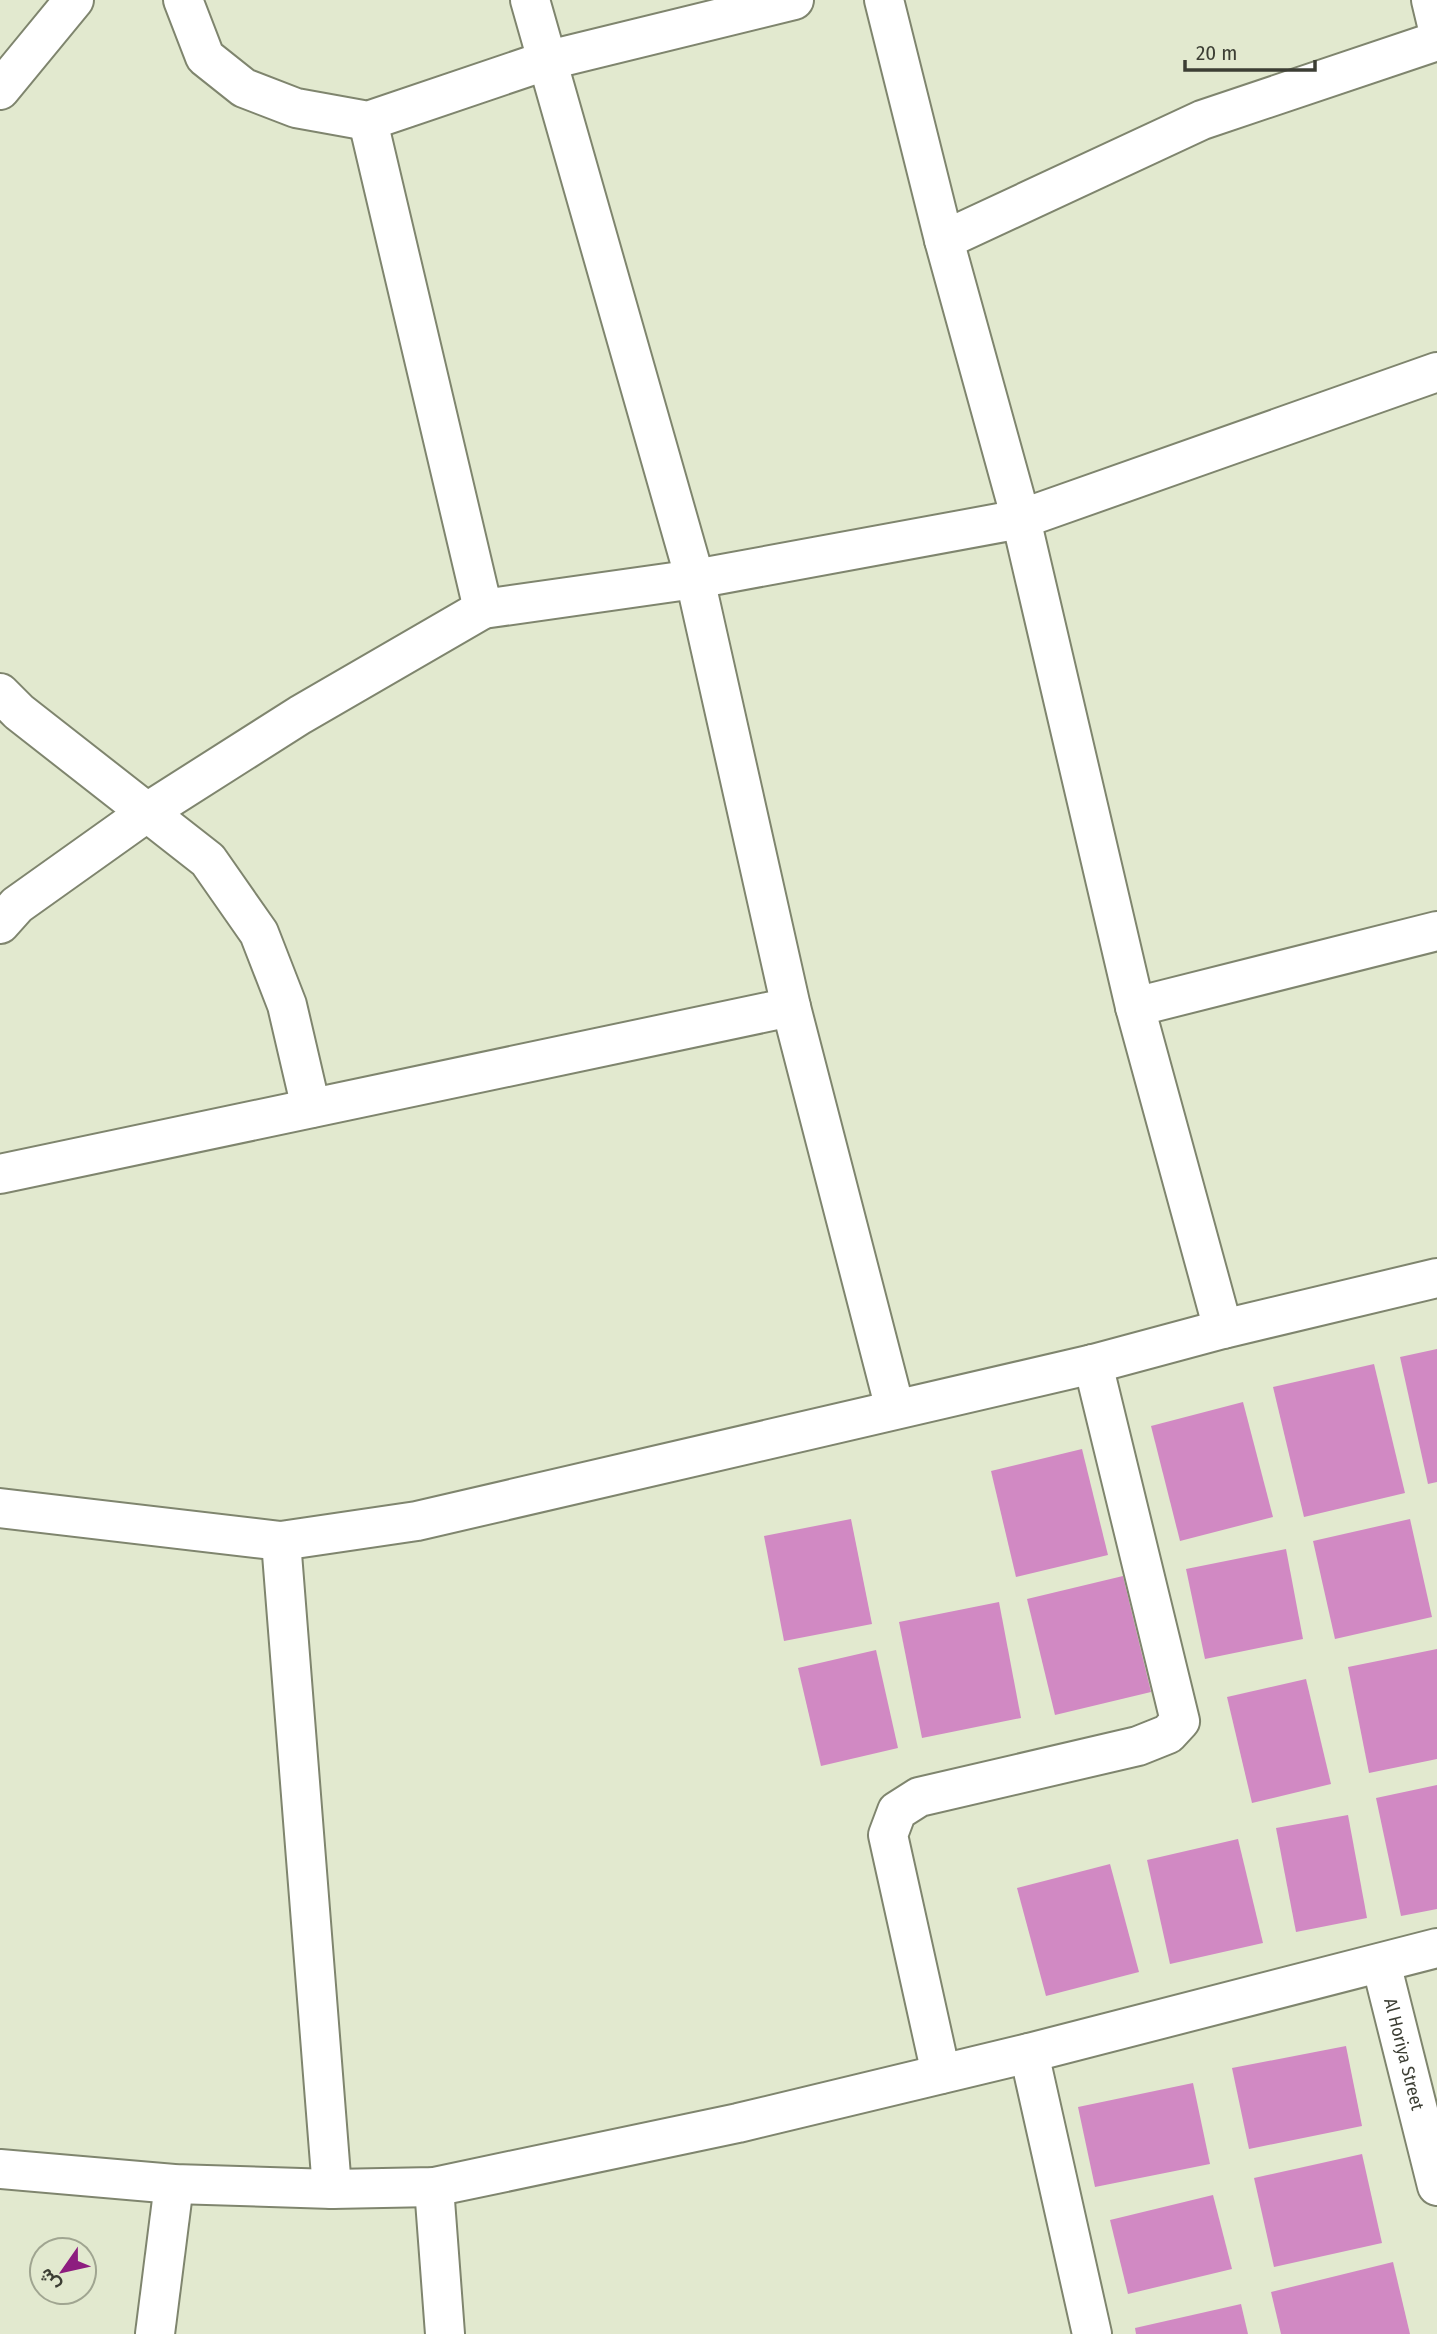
<svg xmlns="http://www.w3.org/2000/svg" width="1437" height="2334" viewBox="0 0 1437 2334" font-family="'Fira Sans Condensed',Vazirmatn,sans-serif">
	<style>
		.building { fill: #d189c3 }
		.lines { fill: none; stroke-linecap: round; stroke-linejoin: round }
		.street-casing { stroke: #7f856e; stroke-width: 42 }
		.street { stroke: #fff; stroke-width: 38 }
		.labels { text-anchor: middle; dominant-baseline: central; stroke-width: 5; stroke-linejoin: round; paint-order: stroke }
		.street-label { font-size: 18px; fill: #3c3e34; stroke: #e2e9cf }
	</style>
	<rect width="100%" height="100%" fill="#e2e9cf"/>
	<g class="building">
		<polygon points="1437,1349 1437,1482 1428,1484 1400,1357"/>
		<polygon points="1374,1364 1405,1493 1304,1517 1273,1387"/>
		<polygon points="1243,1402 1273,1517 1180,1541 1151,1426"/>
		<polygon points="1082,1449 1108,1555 1016,1577 991,1471"/>
		<polygon points="851,1519 872,1624 784,1641 764,1536"/>
		<polygon points="1410,1519 1432,1617 1335,1639 1313,1541"/>
		<polygon points="1286,1549 1303,1639 1205,1659 1186,1569"/>
		<polygon points="1123,1576 1151,1692 1055,1715 1027,1599"/>
		<polygon points="999,1602 1021,1718 922,1738 899,1622"/>
		<polygon points="1437,1649 1437,1759 1369,1773 1348,1667"/>
		<polygon points="876,1650 898,1748 821,1766 798,1668"/>
		<polygon points="1306,1679 1331,1784 1252,1803 1227,1697"/>
		<polygon points="1437,1785 1437,1909 1401,1916 1376,1798"/>
		<polygon points="1348,1815 1367,1918 1296,1932 1276,1828"/>
		<polygon points="1238,1839 1263,1943 1170,1964 1147,1860"/>
		<polygon points="1110,1864 1139,1972 1046,1996 1017,1888"/>
		<polygon points="1346,2046 1362,2126 1249,2149 1232,2068"/>
		<polygon points="1193,2083 1210,2164 1095,2187 1078,2107"/>
		<polygon points="1362,2154 1382,2243 1274,2267 1254,2178"/>
		<polygon points="1213,2195 1232,2269 1128,2294 1110,2220"/>
		<polygon points="1393,2262 1410,2334 1281,2334 1271,2292"/>
		<polygon points="1241,2304 1248,2334 1136,2334 1135,2328"/>
	</g>
	<g class="lines">
		<defs>
			<g id="street">
				<polyline points="183,0 205,57 244,88 296,108 368,121 545,61 794,0"/>
				<polyline points="530,0 695,579 791,1007 895,1409"/>
				<polyline points="884,0 944,240 1021,519 1135,1007 1223,1329"/>
				<polyline points="1431,0 1437,25"/>
				<polyline points="0,90 74,0"/>
				<polyline points="368,121 483,609 695,579 1021,519 1437,372"/>
				<polyline points="944,240 1202,120 1437,41"/>
				<polyline points="0,693 19,712 208,860 259,933 287,1005 311,1108"/>
				<polyline points="0,924 17,905 149,811 300,715 483,609"/>
				<polyline points="1135,1007 1437,931"/>
				<polyline points="0,1174 791,1007"/>
				<polyline points="0,1508 281,1541 417,1521 1093,1364 1223,1329 1437,1278"/>
				<polyline points="281,1541 332,2189"/>
				<path id="s1" d="M 1381,1963 L 1437,2186"/>
				<polyline points="1029,2053 1092,2334"/>
				<polyline points="941,2074 888,1835 897,1811 919,1797 1138,1746 1168,1734 1180,1721 1093,1364"/>
				<polyline points="0,2169 174,2184 332,2189 434,2187 738,2123 1029,2053 1437,1948"/>
				<polyline points="434,2187 445,2334"/>
				<polyline points="155,2334 174,2184"/>
			</g>
		</defs>
		<use href="#street" class="street-casing"/>
		<use href="#street" class="street"/>
	</g>
	<g class="labels">
		<g class="street-label">
			<text stroke="none"><textPath href="#s1" startOffset="94">Al Horiya Street</textPath></text>
		</g>
	</g>
	<g transform="translate(63 2271) rotate(236)"><circle r="33" fill="#e2e9cf" stroke="#a0a591" stroke-width="2"/>
	<path d="M0-5L12 26L0 18L-12 26Z" fill="#8d1d7f"/>
	<text y="-10" font-size="19" font-weight="bold" text-anchor="middle" fill="#3c3e34">ش</text>
	</g>
	<path d="M1185 60v10h130v-10" fill="none" stroke="#3c3e34" stroke-width="3.5"/>
	<text x="1196" y="60" font-size="21" fill="#3c3e34" stroke="#e2e9cf" stroke-width="5" paint-order="stroke">20 m</text>
</svg>
